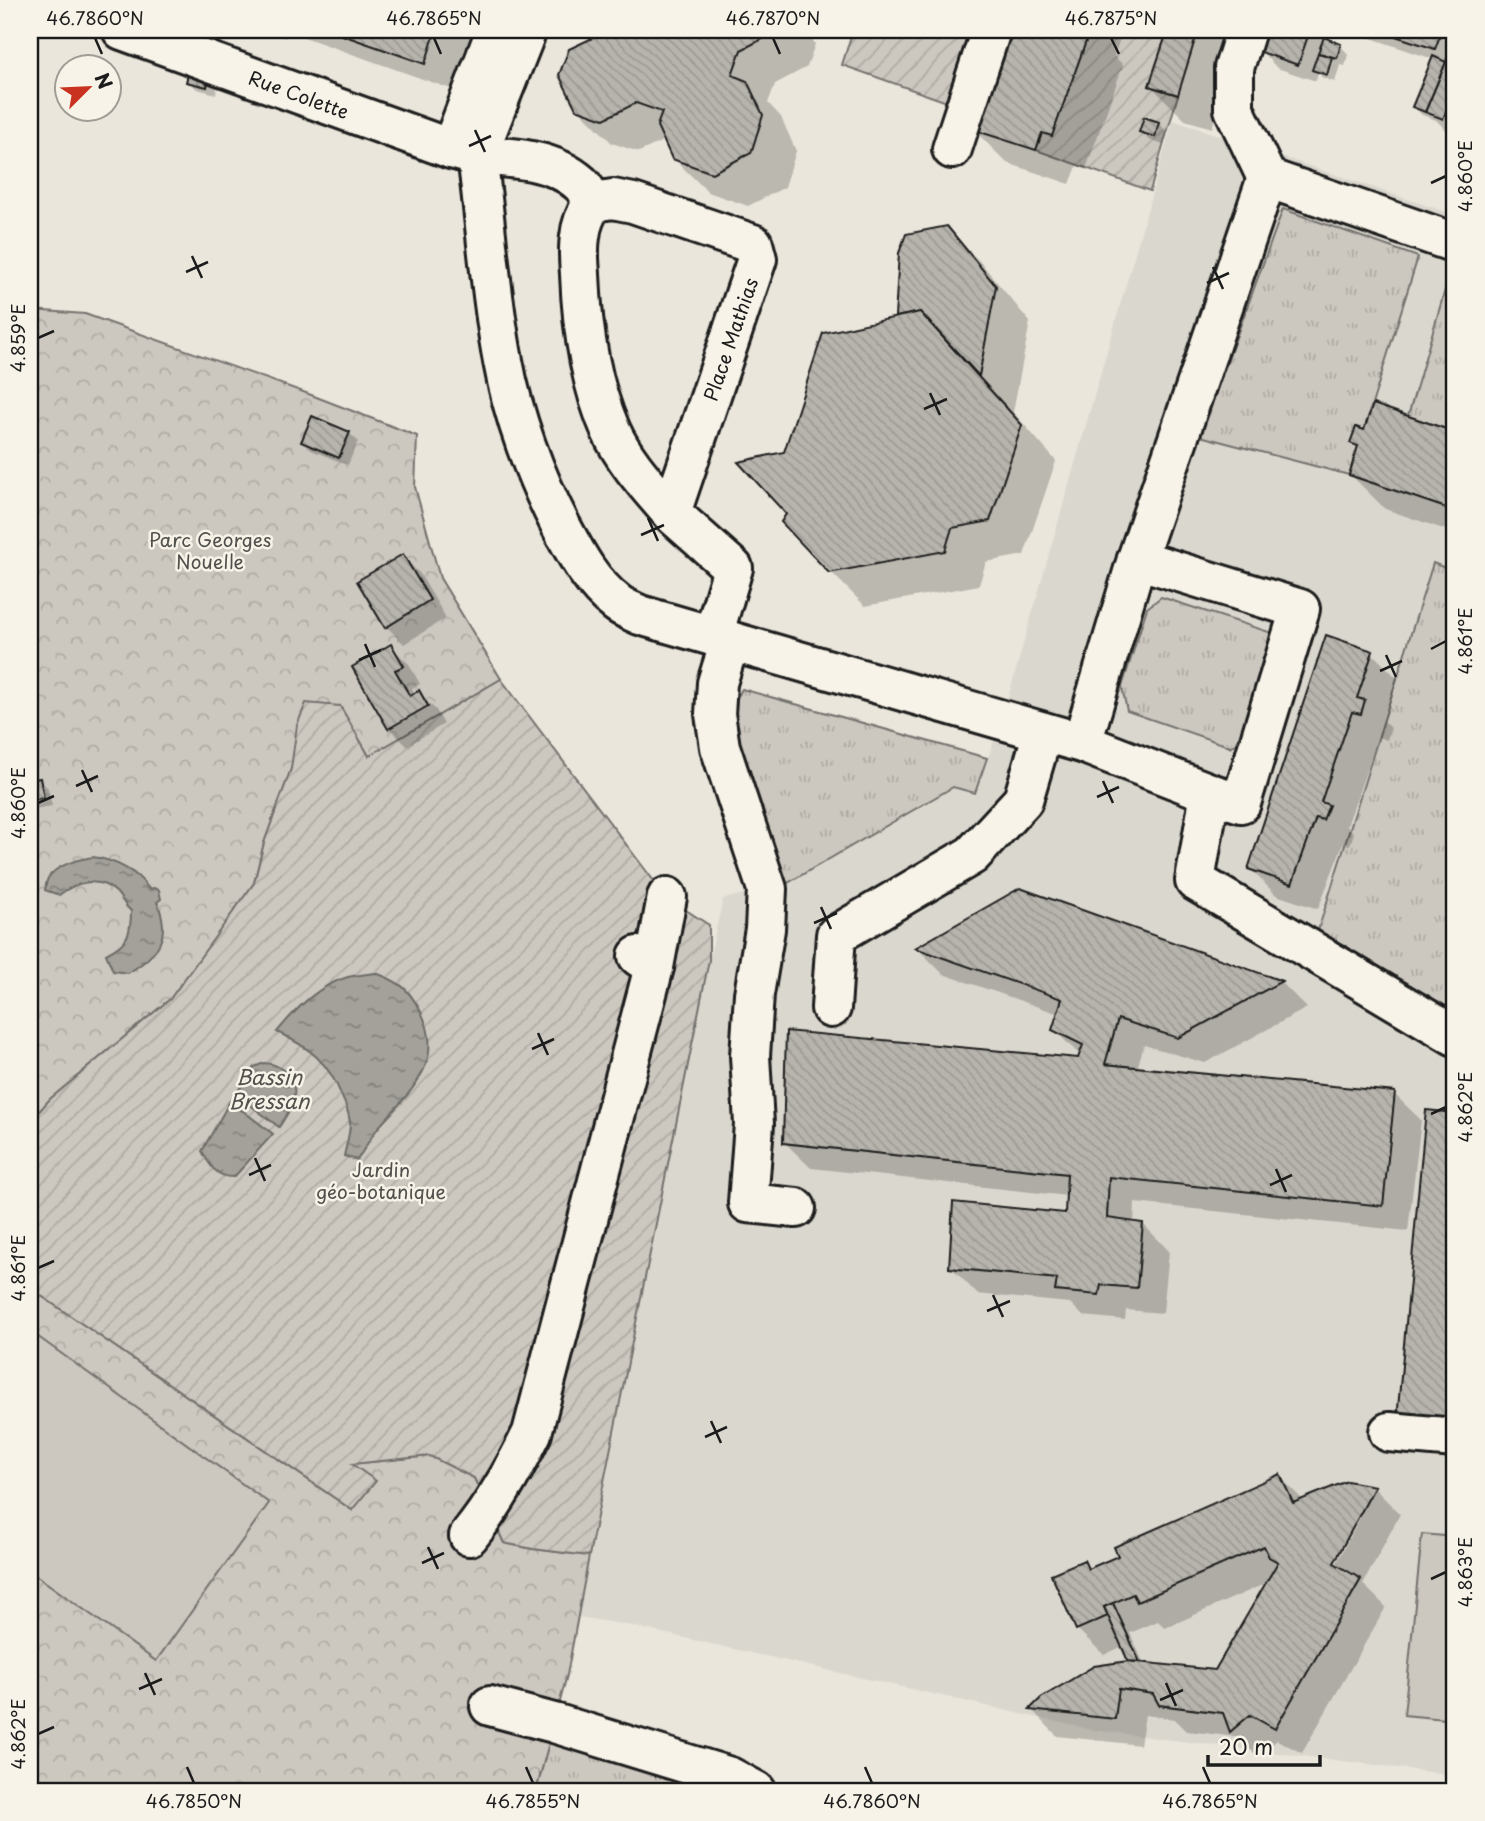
<svg xmlns="http://www.w3.org/2000/svg" width="1485" height="1821" viewBox="0 0 1485 1821" font-family="'Playpen Sans',sans-serif">
	<style>
		.built { fill: #dad7ce }
		.grass { fill: url(#grass-tufts); stroke: #74726e; stroke-width: 2 }
		.park { fill: url(#park-crowns); stroke: #74726e; stroke-width: 2 }
		.garden { fill: url(#garden-furrows); stroke: #74726e; stroke-width: 2 }
		.pitch { fill: #ccc8c0; stroke: #74726e; stroke-width: 2 }
		.water { fill: url(#water-ripples); stroke: #6d6c68; stroke-width: 2 }
		.shadow { fill: #0003; fill-rule: evenodd }
		.building { fill: url(#building-back-hatch); stroke: #1c1c1c; stroke-width: 2 }
		.lines { fill: none; stroke-linecap: round; stroke-linejoin: round }
		.minor-casing { stroke: #1c1c1c; stroke-width: 44 }
		.major-casing { stroke: #1c1c1c; stroke-width: 44 }
		.minor { stroke: #f7f3e8; stroke-width: 38 }
		.major { stroke: #f7f3e8; stroke-width: 38 }
		.ticks { fill: none; stroke: #1c1c1c; stroke-width: 2.5 }
		.labels { text-anchor: middle; dominant-baseline: central; stroke-width: 5; stroke-linejoin: round; paint-order: stroke }
		.street-label { font-size: 19px; fill: #1c1c1c; stroke: #f7f3e8 }
		.park-label { font-size: 19px; fill: #51504d; stroke: #f7f3e8 }
		.water-label { font-size: 21px; font-style: italic; fill: #52514e; stroke: #f7f3e8 }
		.neatline { fill: none; stroke: #1c1c1c; stroke-width: 2.5 }
		.ticks-label { font-size: 18px; text-anchor: middle; fill: #1c1c1c }
	</style>
	<defs>
		<pattern id="grass-tufts" width="24" height="20" patternUnits="userSpaceOnUse" patternTransform="scale(1.75)"><rect width="24" height="20" fill="#ccc8c0"/><path d="M3 7l-1-3M5 7V3M7 7l1-3M15 17l-1-3M17 17v-4M19 17l1-3" fill="none" stroke="#afaba4"/></pattern>
		<pattern id="park-crowns" width="20" height="18" patternUnits="userSpaceOnUse" patternTransform="scale(1.75)"><rect width="20" height="18" fill="#ccc8c0"/><path d="M2 6a3 3 0 1 1 6 0M12 15a3 3 0 1 1 6 0" fill="none" stroke="#afaba4"/></pattern>
		<pattern id="garden-furrows" width="10" height="10" patternUnits="userSpaceOnUse" patternTransform="scale(1.75)"><rect width="10" height="10" fill="#ccc8c0"/><path d="M-1 1l2-2M0 10L10 0M9 11l2-2" fill="none" stroke="#afaba4"/></pattern>
		<pattern id="water-ripples" width="26" height="14" patternUnits="userSpaceOnUse" patternTransform="scale(1.75)"><rect width="26" height="14" fill="#a3a19a"/><path d="M2 4q2-2 4 0t4 0M15 11q2-2 4 0t4 0" fill="none" stroke="#84827d"/></pattern>
		<pattern id="building-back-hatch" width="6" height="6" patternUnits="userSpaceOnUse" patternTransform="scale(1.75)"><rect width="6" height="6" fill="#b6b4ac"/><path d="M-1 5l2 2M0 0l6 6M5-1l2 2" fill="none" stroke="#9c9a93"/></pattern>
	</defs>
	<rect width="100%" height="100%" fill="#eae6dc"/>
	<filter id="ink" filterUnits="userSpaceOnUse"><feTurbulence type="fractalNoise" baseFrequency=".0143" numOctaves="2"/><feDisplacementMap in="SourceGraphic" scale="14" xChannelSelector="R" yChannelSelector="G"/><feConvolveMatrix kernelMatrix="1 2 1 2 8 2 1 2 1" color-interpolation-filters="sRGB"/></filter>
	<g filter="url(#ink)">
		<polygon class="built" points="1173,120 1455,215 1455,1775 1092,1730 623,1624 578,1617 709,960 723,899 786,884 953,787 975,793 1002,719"/>
		<g class="grass">
			<polygon points="1283,209 1418,257 1364,430 1356,427 1351,442 1358,446 1349,475 1200,436"/>
			<polygon points="1455,270 1455,432 1408,416 1450,273"/>
			<polygon points="1433,563 1455,572 1455,1019 1316,937"/>
			<polygon points="1161,597 1269,632 1278,649 1246,737 1231,747 1127,711 1122,687 1147,608"/>
			<polygon points="742,689 987,758 975,793 953,787 786,884 730,737 729,712"/>
			<polygon points="550,1738 698,1783 710,1791 536,1791"/>
		</g>
		<g class="park">
			<polygon points="30,310 85,314 306,393 417,436 415,487 440,578 501,679 369,756 340,706 294,753 291,769 264,843 254,883 216,937 170,999 50,1099 30,1122"/>
			<polygon points="30,1288 352,1510 351,1464 430,1456 474,1478 504,1543 533,1549 589,1556 567,1675 536,1791 30,1791"/>
		</g>
		<g class="garden">
			<polygon points="853,30 970,30 947,102 842,65"/>
			<polygon points="1090,30 1162,30 1167,32 1149,86 1178,95 1150,191 1036,150 1042,133 1052,135"/>
			<polygon points="501,679 666,897 709,925 709,960 589,1556 533,1549 504,1543 474,1478 430,1456 352,1464 376,1481 352,1510 30,1288 30,1122 50,1099 170,999 254,883 264,843 291,769 297,725 306,703 340,706 369,756"/>
		</g>
		<g class="pitch">
			<polygon points="30,1331 269,1503 156,1661 30,1571"/>
			<polygon points="1422,1534 1455,1537 1455,1720 1404,1715"/>
		</g>
		<g class="water">
			<path d="M 93,857 C 114,860 137,871 149,889 L 154,888 L 159,890 L 161,899 L 157,902 C 172,937 158,955 128,973 L 113,971 L 106,954 C 128,943 131,934 131,911 C 125,906 122,899 117,893 C 99,875 76,882 59,895 L 45,890 C 46,886 46,882 48,878 C 56,865 79,859 93,857 Z"/>
			<path d="M 376,973 C 401,983 407,987 420,1010 C 448,1062 409,1092 378,1128 C 370,1138 364,1150 357,1160 L 344,1156 C 346,1146 350,1134 350,1123 C 349,1114 346,1105 342,1097 C 329,1062 309,1047 277,1032 C 296,1009 318,985 348,977 C 357,975 367,974 376,973 Z"/>
			<path d="M 264,1063 C 284,1064 299,1081 293,1102 C 290,1111 284,1119 279,1127 L 236,1094 L 254,1067 Z"/>
			<path d="M 230,1101 L 273,1134 L 234,1177 C 216,1178 209,1164 202,1151 Z"/>
		</g>
		<g class="shadow">
			<polygon points="262,30 477,30 470,50 465,48 451,89 287,31 285,38"/>
			<polygon points="604,30 807,30 815,44 807,67 775,84 768,103 781,117 796,151 785,187 748,206 708,192 673,158 665,140 639,152 612,143 577,108"/>
			<polygon points="1016,30 1123,30 1114,56 1123,65 1086,169 1077,166 1070,184 1007,163 973,129"/>
			<polygon points="1145,30 1242,30 1212,128 1185,120 1151,86 1167,37"/>
			<polygon points="1267,30 1321,30 1330,39 1329,41 1340,45 1348,54 1345,66 1340,65 1335,82 1323,78 1318,73 1316,81 1277,68 1260,50"/>
			<polygon points="1361,30 1455,30 1455,133 1445,129 1436,120 1422,115 1414,107 1433,59 1368,37"/>
			<polygon points="188,81 218,82 216,94 197,89"/>
			<polygon points="1159,123 1167,132 1163,145 1149,140 1141,132"/>
			<polygon points="947,228 981,263 1030,322 1013,412 1056,461 1024,555 986,562 979,585 865,606 830,571 788,513 786,454 896,318 901,253"/>
			<polygon points="1374,407 1455,434 1455,533 1385,509 1351,475 1359,449 1352,442 1366,432"/>
			<polygon points="349,433 358,441 348,465 311,450 303,442"/>
			<polygon points="402,556 420,574 446,618 404,644 386,626"/>
			<polygon points="391,647 409,664 420,684 412,688 415,695 418,693 436,710 444,724 407,746 389,728 355,668"/>
			<polygon points="1372,653 1398,679 1384,721 1391,728 1387,740 1378,737 1347,826 1354,833 1350,845 1343,844 1318,909 1276,895 1250,869"/>
			<polygon points="40,780 48,788 52,806 30,810 30,782"/>
			<polygon points="1020,890 1281,982 1307,1008 1205,1063 1144,1045 1137,1069 1394,1094 1421,1120 1408,1231 1135,1203 1134,1223 1143,1224 1169,1251 1163,1313 1126,1310 1125,1320 1083,1316 1070,1303 977,1294 951,1267 1066,1215 1068,1196 811,1168 784,1142 1079,1060 1081,1056 1054,1030 1059,1014 943,974 918,949"/>
			<polygon points="1427,1112 1455,1115 1455,1455"/>
			<path d="M 1279,1476 L 1304,1501 L 1374,1488 L 1400,1514 L 1363,1584 L 1386,1607 L 1302,1753 L 1277,1740 L 1258,1757 L 1237,1737 L 1187,1731 L 1175,1719 L 1145,1715 L 1140,1745 L 1057,1736 L 1032,1710 L 1130,1662 L 1123,1646 L 1104,1655 L 1077,1629 L 1084,1562 L 1091,1569 ZM 1359,1512 L 1363,1512 L 1332,1572 L 1329,1570 ZM 1269,1582 L 1216,1672 L 1144,1664 L 1130,1633 L 1158,1621 L 1165,1628 Z"/>
		</g>
		<g class="building">
			<polygon points="328,30 436,30 425,64"/>
			<polygon points="602,30 775,30 774,33 741,50 732,75 747,81 763,115 751,153 712,173 672,159 657,126 662,112 636,103 604,119 576,109 559,75 569,49 601,34"/>
			<polygon points="1014,30 1090,30 1052,136 1042,133 1036,150 971,129 1003,37 1011,39"/>
			<polygon points="1162,30 1198,30 1178,95 1149,86 1167,32"/>
			<polygon points="1265,30 1310,30 1298,65 1258,51"/>
			<polygon points="1377,30 1442,30 1435,49"/>
			<polygon points="1324,37 1341,44 1337,58 1318,53"/>
			<polygon points="1450,52 1455,54 1455,128 1450,126 1455,112 1447,109 1443,119 1425,112"/>
			<polygon points="1318,53 1332,57 1327,75 1312,70"/>
			<polygon points="1433,56 1446,62 1425,112 1412,107"/>
			<polygon points="190,67 210,72 207,87 186,82"/>
			<polygon points="1144,117 1159,122 1155,137 1139,132"/>
			<polygon points="947,226 996,286 979,376 920,312 895,317 899,253 906,234"/>
			<polygon points="920,312 1022,425 990,521 952,528 945,551 829,573 781,522 786,514 738,462 784,452 823,333"/>
			<polygon points="1373,404 1455,432 1455,511 1349,475 1358,446 1350,443 1356,427 1364,430"/>
			<polygon points="312,416 350,432 339,458 301,442"/>
			<polygon points="403,554 430,600 385,628 357,581"/>
			<polygon points="1326,635 1373,651 1357,698 1365,700 1361,714 1352,712 1321,802 1329,805 1323,820 1316,818 1292,884 1248,869"/>
			<polygon points="391,644 404,666 395,670 410,696 419,690 428,706 388,729 352,667"/>
			<polygon points="40,778 44,798 30,800 30,780"/>
			<polygon points="1020,888 1282,981 1178,1038 1118,1019 1105,1064 1395,1092 1383,1206 1109,1177 1107,1218 1143,1223 1137,1288 1101,1285 1099,1295 1055,1291 1057,1279 949,1268 953,1202 1065,1213 1067,1174 783,1143 786,1031 1078,1058 1083,1045 1052,1030 1062,999 915,948"/>
			<polygon points="1426,1110 1455,1113 1455,1425 1397,1419"/>
			<polygon points="1280,1474 1293,1503 1347,1481 1375,1486 1334,1563 1361,1579 1275,1729 1250,1715 1230,1732 1223,1713 1159,1705 1153,1694 1119,1689 1115,1719 1029,1710 1041,1698 1094,1666 1128,1661 1215,1670 1278,1562 1269,1557 1264,1546 1137,1602 1133,1594 1104,1607 1108,1616 1076,1630 1051,1574 1084,1560 1088,1569 1118,1556 1114,1547"/>
			<polygon points="1113,1603 1140,1662 1128,1661 1104,1607"/>
		</g>
		<g class="lines">
			<defs>
				<g id="minor">
					<polyline points="1246,30 1234,68 1234,109 1267,178"/>
					<polyline points="952,149 991,30"/>
					<path d="M 593,202 C 589,197 586,189 581,184 C 554,159 511,157 477,156 C 486,224 490,293 503,361 C 513,416 535,476 561,526 C 576,554 591,583 617,603 C 623,608 632,611 640,615 L 1082,743 L 1210,793 L 1241,803 L 1300,609 L 1137,559 L 1082,743"/>
					<path d="M 671,513 C 650,488 625,462 611,431 C 590,383 582,327 580,274 C 579,262 578,249 580,237 C 581,224 586,213 593,202 L 613,199 L 633,203 L 753,244 L 757,259 L 671,513 L 733,568 L 713,636"/>
					<polyline points="1137,559 1267,178 1455,243"/>
					<polyline points="730,641 717,683 715,714 720,747 767,889 765,929 754,994 750,1056 754,1124 748,1203 796,1208"/>
					<polyline points="1210,793 1195,881 1455,1036"/>
					<polyline points="654,967 667,897"/>
					<polyline points="831,1008 836,935 972,855 1023,800 1043,732"/>
					<polyline points="1389,1432 1455,1438"/>
					<path d="M 469,1536 C 495,1504 514,1470 532,1433 L 654,967 L 638,956"/>
					<polyline points="490,1706 554,1723 730,1777 756,1791"/>
				</g>
				<g id="major">
					<polyline points="122,30 451,149 477,156 527,30"/>
					<polyline points="451,149 496,30"/>
				</g>
			</defs>
			<use href="#minor" class="minor-casing"/>
			<use href="#major" class="major-casing"/>
			<use href="#minor" class="minor"/>
			<use href="#major" class="major"/>
		</g>
	</g>
	<path class="ticks" d="M 95,38 L 102,54M 434,38 L 441,54M 773,38 L 780,54M 1111,38 L 1119,54M 475,130 L 485,152M 469,146 L 491,136M 1431,183 L 1446,176M 192,256 L 202,278M 1213,267 L 1223,289M 186,272 L 208,262M 1207,283 L 1229,273M 38,338 L 54,331M 930,393 L 940,415M 924,409 L 947,399M 648,518 L 658,541M 641,535 L 664,525M 365,644 L 375,667M 1431,649 L 1446,641M 1386,655 L 1396,677M 359,660 L 381,650M 1380,671 L 1402,661M 82,770 L 92,792M 1103,781 L 1113,803M 76,786 L 98,776M 1097,797 L 1119,787M 38,803 L 54,796M 821,907 L 831,929M 814,923 L 837,913M 538,1033 L 548,1055M 532,1049 L 554,1039M 1431,1114 L 1446,1107M 255,1158 L 265,1181M 1276,1169 L 1286,1192M 249,1175 L 271,1165M 1270,1185 L 1292,1175M 38,1268 L 54,1261M 993,1295 L 1003,1317M 987,1311 L 1010,1301M 711,1421 L 721,1443M 705,1437 L 727,1427M 428,1547 L 438,1569M 422,1563 L 444,1553M 1431,1579 L 1446,1572M 145,1673 L 155,1695M 1166,1683 L 1176,1706M 139,1689 L 162,1679M 1160,1700 L 1183,1690M 38,1734 L 54,1727M 187,1767 L 194,1783M 526,1767 L 533,1783M 865,1767 L 872,1783M 1203,1767 L 1210,1783"/>
	<g class="labels">
		<g class="street-label">
			<text transform="translate(299 94) rotate(20)">Rue Colette</text>
			<text transform="translate(730 339) rotate(-71)">Place Mathias</text>
		</g>
		<g class="park-label">
			<text x="210" y="539">Parc Georges<tspan x="210" dy="22">Nouelle</tspan></text>
			<text x="381" y="1169">Jardin<tspan x="381" dy="22">géo-botanique</tspan></text>
		</g>
		<g class="water-label">
			<text x="269" y="1076">Bassin<tspan x="269" dy="24">Bressan</tspan></text>
		</g>
	</g>
	<rect width="1485" height="1821" fill="none" stroke="#f7f3e8" stroke-width="77"/>
	<g transform="translate(88 88) rotate(66)"><circle r="33" fill="#f7f3e8" stroke="#9f9d96" stroke-width="2"/>
	<path d="M0-5L12 26L0 18L-12 26Z" fill="#c8321e"/>
	<text y="-10" font-size="19" font-weight="bold" text-anchor="middle" fill="#1c1c1c">N</text>
	</g>
	<path d="M1208 1755v10h112v-10" fill="none" stroke="#1c1c1c" stroke-width="3.5"/>
	<text x="1219" y="1755" font-size="21" fill="#1c1c1c" stroke="#f7f3e8" stroke-width="5" paint-order="stroke">20 m</text>
	<rect x="38" y="38" width="1408" height="1745" class="neatline"/>
	<g class="ticks-label">
		<text x="95" y="25">46.7860°N</text>
		<text x="434" y="25">46.7865°N</text>
		<text x="773" y="25">46.7870°N</text>
		<text x="1111" y="25">46.7875°N</text>
		<text transform="translate(1466 176) rotate(-90)" y="6">4.860°E</text>
		<text transform="translate(19 338) rotate(-90)" y="6">4.859°E</text>
		<text transform="translate(1466 641) rotate(-90)" y="6">4.861°E</text>
		<text transform="translate(19 803) rotate(-90)" y="6">4.860°E</text>
		<text transform="translate(1466 1107) rotate(-90)" y="6">4.862°E</text>
		<text transform="translate(19 1268) rotate(-90)" y="6">4.861°E</text>
		<text transform="translate(1466 1572) rotate(-90)" y="6">4.863°E</text>
		<text transform="translate(19 1734) rotate(-90)" y="6">4.862°E</text>
		<text x="194" y="1808">46.7850°N</text>
		<text x="533" y="1808">46.7855°N</text>
		<text x="872" y="1808">46.7860°N</text>
		<text x="1210" y="1808">46.7865°N</text>
	</g>
</svg>
